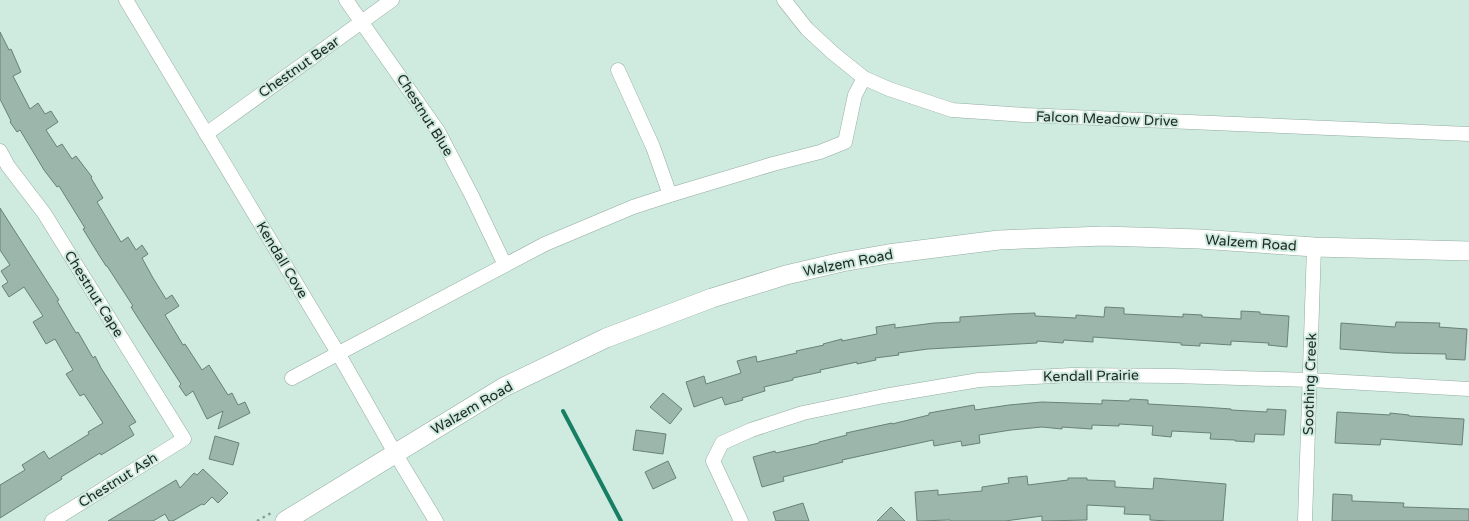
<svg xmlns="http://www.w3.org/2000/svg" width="1469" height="521" viewBox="0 0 1469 521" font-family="'Varela Round',sans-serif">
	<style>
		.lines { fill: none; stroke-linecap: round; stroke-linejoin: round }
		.stream { stroke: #167f64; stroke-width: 4 }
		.building { fill: #9cb6ab; stroke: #698178 }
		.street-casing { stroke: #93aca2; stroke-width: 15 }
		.secondary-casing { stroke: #93aca2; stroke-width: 20 }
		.path { stroke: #889c94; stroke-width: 2.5; stroke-dasharray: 2.5 4; stroke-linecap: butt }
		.street { stroke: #fff; stroke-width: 14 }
		.secondary { stroke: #fff; stroke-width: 19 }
		.labels { text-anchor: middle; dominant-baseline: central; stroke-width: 4; stroke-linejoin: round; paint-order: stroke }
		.street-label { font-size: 14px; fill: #202a26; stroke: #cfeadf }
	</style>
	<rect width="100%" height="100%" fill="#cfeadf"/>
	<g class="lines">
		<polyline class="stream" points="563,411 621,521"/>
	</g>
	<g class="building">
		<polygon points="0,32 9,50 11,49 21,72 13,76 30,109 38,103 45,114 51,111 58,122 46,130 57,147 62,144 72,159 76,156 92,177 91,178 103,198 97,202 121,242 128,237 136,250 142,245 148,254 142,258 153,278 166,299 172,295 179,306 165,315 183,345 185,344 202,370 209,365 228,395 232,393 238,405 245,402 250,413 218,429 223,411 207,419 193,391 186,396 179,386 181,384 138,318 131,307 133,306 107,266 106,266 99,255 83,229 85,228 59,186 57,187 44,170 20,130 17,132 10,122 11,121 0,99"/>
		<polygon points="0,208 59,300 57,301 76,333 78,332 93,358 95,356 101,368 136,422 129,426 134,435 101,455 100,453 61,477 62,479 0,518 0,485 25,470 22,465 44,451 49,459 89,434 88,432 103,423 84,394 80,396 66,374 73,370 55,339 46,344 33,322 43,316 24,287 9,297 2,286 8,282 1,271 10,265 0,250"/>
		<polygon points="1105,307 1124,308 1124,314 1183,317 1183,314 1202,315 1202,317 1241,319 1241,311 1260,312 1260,314 1289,316 1287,347 1268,345 1269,343 1231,341 1231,345 1200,343 1200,346 1181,345 1181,343 1093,337 1093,342 1064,340 1063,343 1037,341 1037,343 928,349 898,353 899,355 875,358 876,360 857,364 857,362 820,370 821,372 793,378 793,380 764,387 765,391 742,398 743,400 725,405 722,397 694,407 686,382 704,376 706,384 741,373 737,361 756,356 757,362 797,353 796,351 824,345 823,344 842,339 842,341 877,334 876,327 895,324 895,328 934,323 960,322 960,317 1007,314 1035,313 1035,316 1076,318 1076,315 1104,317"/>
		<polygon points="1396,322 1440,323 1439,327 1467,329 1465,360 1446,359 1446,354 1394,353 1340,349 1341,323 1395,327"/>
		<polygon points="663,393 682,409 670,424 650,407"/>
		<polygon points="1130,399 1148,400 1148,404 1203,407 1231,409 1231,410 1267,412 1267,409 1286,410 1284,435 1255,434 1254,442 1235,441 1235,440 1210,439 1211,433 1172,431 1171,437 1152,435 1153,426 1119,424 1119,426 1092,425 1092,429 1062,427 1062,429 1042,427 1011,430 979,435 980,443 962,446 961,441 934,446 933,440 842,460 843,462 783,477 784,481 762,487 753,457 775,451 776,453 819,443 819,442 847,435 846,433 892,423 892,424 929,415 929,413 974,405 975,410 1009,405 1042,402 1102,404 1102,400 1129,401"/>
		<polygon points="1337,412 1390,415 1390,413 1409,415 1409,416 1464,419 1462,445 1381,439 1380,445 1335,443"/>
		<polygon points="636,430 666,434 663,454 633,450"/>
		<polygon points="215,436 239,443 233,465 209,459"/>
		<polygon points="668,461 676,478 653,489 645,472"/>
		<polygon points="203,469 228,493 218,503 212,497 204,505 202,504 173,521 169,521 165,514 153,521 108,521 176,480 180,488 194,473 197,475"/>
		<polygon points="1027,476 1028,485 1068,480 1068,478 1087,478 1087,480 1115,481 1115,487 1153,489 1154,478 1226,484 1223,521 1168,521 1150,520 1150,515 1124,514 1125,507 1087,505 1087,520 1042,521 1042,516 1005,521 951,521 950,520 917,521 915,492 938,490 938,495 982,491 982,487 1009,483 1008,478"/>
		<polygon points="1333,494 1352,495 1352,501 1404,503 1403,507 1469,509 1469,521 1332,521"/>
		<polygon points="803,503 809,521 776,521 773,512"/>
		<polygon points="891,507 905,521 877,521"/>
	</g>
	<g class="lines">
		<defs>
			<g id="street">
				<polyline points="126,0 338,353 395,453 436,521"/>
				<polyline points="346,0 438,131 472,196 505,265"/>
				<polyline points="784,0 807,29 833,53 864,78 889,89 952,110 1025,115 1469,134"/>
				<polyline points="618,70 653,147 670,195"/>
				<polyline points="206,134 392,0"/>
				<polyline points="0,151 8,166 44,213 184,439 52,521"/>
				<polyline points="292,378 545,244 633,207 670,195 773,164 820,152 845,142 855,95 864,78"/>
				<polyline points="741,521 713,461 722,443 751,430 803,413 884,396 979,380 1072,375 1174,376 1310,380 1469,389"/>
				<polyline points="1305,521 1314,247"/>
			</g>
			<polyline id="secondary" points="285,521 504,387 606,338 712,298 786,275 842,262 888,254 999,240 1104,236 1199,239 1314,247 1469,251"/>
		</defs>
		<use href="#street" class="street-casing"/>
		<use href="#secondary" class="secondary-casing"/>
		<polyline class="path" points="257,521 271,513"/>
		<use href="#street" class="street"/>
		<use href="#secondary" class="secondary"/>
	</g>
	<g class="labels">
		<g class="street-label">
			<text transform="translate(299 67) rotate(-35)">Chestnut Bear</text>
			<text transform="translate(425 115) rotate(58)">Chestnut Blue</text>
			<text transform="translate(1107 119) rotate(2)">Falcon Meadow Drive</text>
			<text transform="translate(1251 243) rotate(4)">Walzem Road</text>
			<text transform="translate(282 260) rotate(59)">Kendall Cove</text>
			<text transform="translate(848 263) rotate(-11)">Walzem Road</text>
			<text transform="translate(94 294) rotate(58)">Chestnut Cape</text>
			<text transform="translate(1091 376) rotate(-1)">Kendall Prairie</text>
			<text transform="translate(1310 384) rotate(-88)">Soothing Creek</text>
			<text transform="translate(472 408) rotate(-30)">Walzem Road</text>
			<text transform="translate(118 480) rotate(-32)">Chestnut Ash</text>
		</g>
	</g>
</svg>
